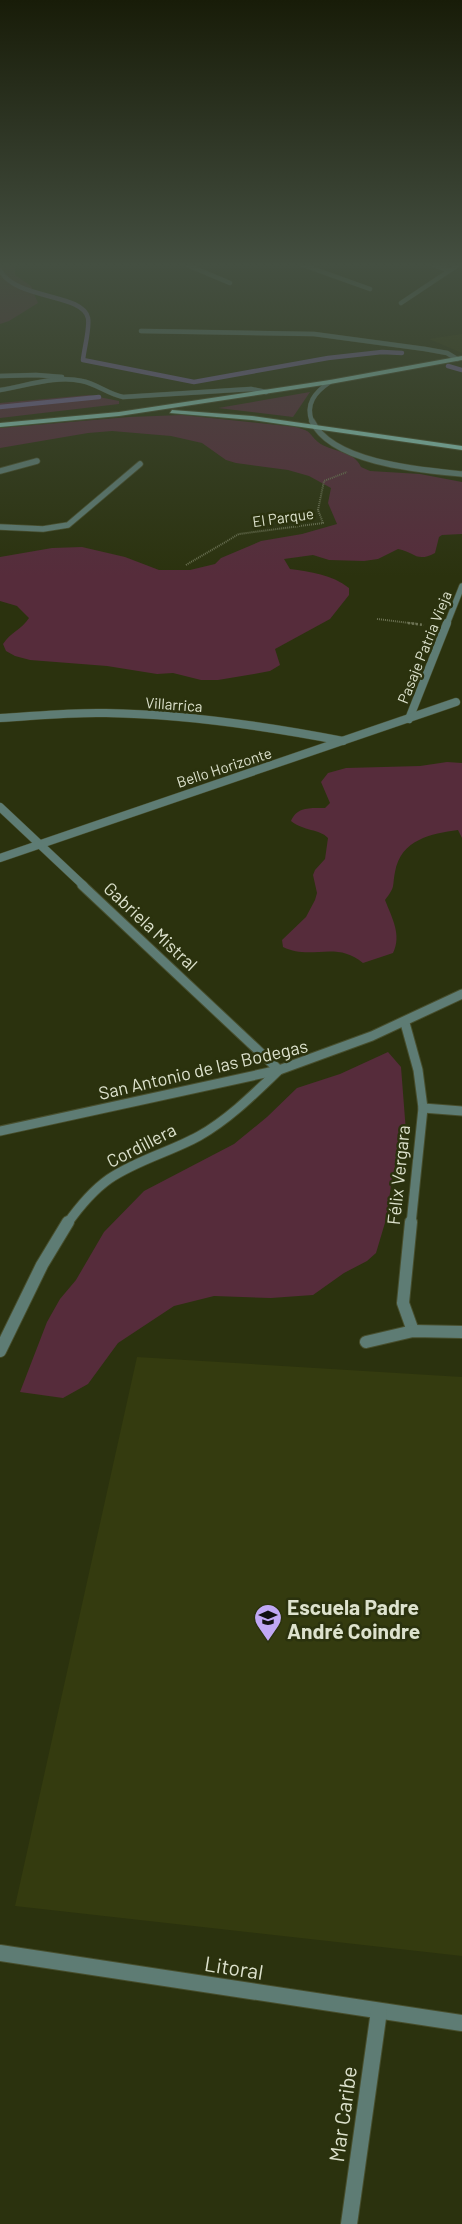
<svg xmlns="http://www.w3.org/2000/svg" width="462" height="2224" viewBox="0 0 462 2224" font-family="Barlow,sans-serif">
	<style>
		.built { fill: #343b0f }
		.green { fill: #562c3b }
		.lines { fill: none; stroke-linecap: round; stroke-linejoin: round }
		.stream { stroke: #716194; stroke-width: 4.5 }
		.minor-far5-casing { stroke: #474e2d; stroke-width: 5 }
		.minor-far4-casing { stroke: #474e2d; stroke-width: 7 }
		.minor-far3-casing { stroke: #474e2d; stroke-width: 9 }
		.minor-far2-casing { stroke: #474e2d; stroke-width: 11 }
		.minor-far1-casing { stroke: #474e2d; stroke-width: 14 }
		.minor-casing { stroke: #474e2d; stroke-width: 18 }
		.tertiary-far2-casing { stroke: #474e2d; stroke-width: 5 }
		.tertiary-far1-casing { stroke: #474e2d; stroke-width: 7 }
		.tertiary-casing { stroke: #474e2d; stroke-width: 11 }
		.primary-casing { stroke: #474e2d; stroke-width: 2 }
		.path-far1 { stroke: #6d7354; stroke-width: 2; stroke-dasharray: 1 1; stroke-linecap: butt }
		.path { stroke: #6d7354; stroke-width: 2.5; stroke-dasharray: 2 2; stroke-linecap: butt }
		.minor-far5 { stroke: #5e7c74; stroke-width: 4.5 }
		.minor-far4 { stroke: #5e7c74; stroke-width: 5.5 }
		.minor-far3 { stroke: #5e7c74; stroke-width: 8 }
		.minor-far2 { stroke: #5e7c74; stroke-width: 9 }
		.minor-far1 { stroke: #5e7c74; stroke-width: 12 }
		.minor { stroke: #5e7c74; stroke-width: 16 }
		.tertiary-far2 { stroke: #5e7c74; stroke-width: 4.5 }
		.tertiary-far1 { stroke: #5e7c74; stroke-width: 5.5 }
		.tertiary { stroke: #5e7c74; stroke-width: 9 }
		.primary { fill: #8acabb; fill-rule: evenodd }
		.labels { text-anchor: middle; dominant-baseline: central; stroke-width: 5; stroke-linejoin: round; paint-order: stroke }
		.far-street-label { font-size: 15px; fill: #dde2cd; stroke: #2b320e }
		.street-label { font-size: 18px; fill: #dde2cd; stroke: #2b320e }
		.near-poi-label { font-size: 21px; font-weight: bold; fill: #dde2cd; stroke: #2b320e; text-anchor: start }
		.near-street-label { font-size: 21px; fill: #dde2cd; stroke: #2b320e }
	</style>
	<rect width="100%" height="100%" fill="#2b320e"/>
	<g class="built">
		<polygon points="462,334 462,353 429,339"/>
		<polygon points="137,1357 462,1377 462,1956 15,1906"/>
	</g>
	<g class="green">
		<polygon points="0,265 15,265 15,275 31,286 38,303 9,321 0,324"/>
		<polygon points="310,392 293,417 218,408"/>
		<polygon points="89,395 119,401 119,404 0,418 0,403"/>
		<path d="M 182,415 L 296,427 C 313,432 307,432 318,442 C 332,453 353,449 361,467 L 370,471 L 420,474 L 462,482 L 462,534 L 442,535 L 439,537 L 435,553 C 416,563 415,552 398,549 L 378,559 L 364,561 L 329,560 L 313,555 L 284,559 L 290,569 C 311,572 331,574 349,588 L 349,595 L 330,619 L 275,649 L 280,665 L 270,671 L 254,674 L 218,680 L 201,680 L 173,673 L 157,674 L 107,666 L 30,660 L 15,656 L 6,651 L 3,644 C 10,633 22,629 29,618 L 17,606 L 0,601 L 0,557 L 52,548 L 82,547 L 125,557 L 159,570 L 190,570 L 215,564 L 221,558 L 261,541 L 302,534 L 337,524 L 328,503 L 331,488 L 309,476 L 288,470 L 236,463 L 226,460 L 202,443 L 171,436 L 112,431 L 88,433 L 0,448 L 0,428 L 129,417 Z"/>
		<path d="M 447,762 L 462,763 L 462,838 L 458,830 C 431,834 401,839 395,872 C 392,887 396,886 385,900 C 392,918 402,935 393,953 L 363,963 C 336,940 311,961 283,947 L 282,940 L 306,917 L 315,900 L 317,893 L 313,875 L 315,870 L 325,859 L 328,838 C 320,829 303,831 291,821 C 297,806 312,808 325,808 L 330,803 L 321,782 L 328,773 L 346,768 L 420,766 Z"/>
		<polygon points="388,1052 401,1067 406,1132 392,1177 387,1216 376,1253 367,1261 344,1273 313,1295 271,1298 214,1296 174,1306 118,1343 88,1384 63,1398 20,1392 47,1322 60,1299 76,1280 104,1232 144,1191 234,1144 267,1117 297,1088 340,1074"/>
	</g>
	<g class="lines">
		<g class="stream">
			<path d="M 0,270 C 15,300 83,293 88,318 C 90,328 84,349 83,360 L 194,382 L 328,358 L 382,352 L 402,353"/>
			<polyline points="448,366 462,370"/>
			<polyline points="0,407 99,397"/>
		</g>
		<defs>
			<g id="minor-far5">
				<polyline points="187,265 230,283"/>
				<polyline points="303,265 370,289"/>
				<polyline points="433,265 449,270"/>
				<polyline points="401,303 458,265"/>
				<polyline points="141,331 314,334 425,349 447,353 457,359"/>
				<polyline points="0,376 36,375 62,377"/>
				<path d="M 0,390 C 26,386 56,375 82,381 C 97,384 108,394 123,397 L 251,389 L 266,392"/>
			</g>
			<g id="minor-far4">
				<polyline points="0,471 37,461"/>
				<polyline points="0,527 43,529 68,525 140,464"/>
				<polyline points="447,624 462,586"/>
			</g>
			<g id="minor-far3">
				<path d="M 0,718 C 35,716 70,712 106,713 C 186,714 265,726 343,741"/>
				<polyline points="409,719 447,623"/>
				<polyline points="0,807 84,886"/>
				<polyline points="0,858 456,702"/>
			</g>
			<g id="minor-far2">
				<polyline points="405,1023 418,1070 423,1108 411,1224"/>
				<polyline points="423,1108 462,1111"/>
				<path d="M 67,1224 C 79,1207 92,1191 109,1179 C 137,1160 170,1152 199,1136 C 229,1119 254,1094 279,1070 L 82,885"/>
			</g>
			<g id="minor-far1">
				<polyline points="411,1222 403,1303 413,1331"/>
				<polyline points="366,1342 413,1331 462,1332"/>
				<polyline points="0,1351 42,1265 68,1222"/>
			</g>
			<g id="minor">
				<polyline points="0,1953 462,2023"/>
				<polyline points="349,2224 379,2011"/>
			</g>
			<path id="tertiary-far2" d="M 312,422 C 305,404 315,392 330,382"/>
			<path id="tertiary-far1" d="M 312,421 C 332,463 420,470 462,474"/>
			<polyline id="tertiary" points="0,1131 279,1070 372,1036 462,994"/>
			<g id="primary">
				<polygon points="462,356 462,360 330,384 119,416 0,427 0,423 119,412 330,380"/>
				<polygon points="172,410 252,416 462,446 462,450 252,420 170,413"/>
			</g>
		</defs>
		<use href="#minor-far5" class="minor-far5-casing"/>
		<use href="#minor-far4" class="minor-far4-casing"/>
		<use href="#minor-far3" class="minor-far3-casing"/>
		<use href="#minor-far2" class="minor-far2-casing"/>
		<use href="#minor-far1" class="minor-far1-casing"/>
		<use href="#minor" class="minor-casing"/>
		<use href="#tertiary-far2" class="tertiary-far2-casing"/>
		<use href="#tertiary-far1" class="tertiary-far1-casing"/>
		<use href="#tertiary" class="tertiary-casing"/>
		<use href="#primary" class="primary-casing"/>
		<g class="path-far1">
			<polyline points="186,565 239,534 323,523 318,510 324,481 347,472"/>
			<polyline points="377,619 418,624"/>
		</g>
		<polyline class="path" points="408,623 424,625"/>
		<use href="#minor-far5" class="minor-far5"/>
		<use href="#minor-far4" class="minor-far4"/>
		<use href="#minor-far3" class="minor-far3"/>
		<use href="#minor-far2" class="minor-far2"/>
		<use href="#minor-far1" class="minor-far1"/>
		<use href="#minor" class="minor"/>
		<use href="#tertiary-far2" class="tertiary-far2"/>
		<use href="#tertiary-far1" class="tertiary-far1"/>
		<use href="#tertiary" class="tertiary"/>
		<use href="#primary" class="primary"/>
	</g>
	<linearGradient id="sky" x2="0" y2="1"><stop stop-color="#181c08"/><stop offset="0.46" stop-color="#444f41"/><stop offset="1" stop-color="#444f41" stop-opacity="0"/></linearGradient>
	<rect width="462" height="576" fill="url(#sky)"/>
	<defs>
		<symbol id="school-pin" viewBox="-11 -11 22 30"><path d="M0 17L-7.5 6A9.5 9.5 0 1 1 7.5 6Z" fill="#c0a8f4" stroke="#2b320e"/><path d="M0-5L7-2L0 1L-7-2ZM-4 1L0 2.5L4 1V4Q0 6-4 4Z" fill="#111"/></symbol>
	</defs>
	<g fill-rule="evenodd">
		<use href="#school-pin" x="252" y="1602" width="32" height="43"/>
	</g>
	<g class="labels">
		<g class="far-street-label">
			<text transform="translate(283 517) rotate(-8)">El Parque</text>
			<text transform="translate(424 647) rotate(-68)">Pasaje Patria Vieja</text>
			<text transform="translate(174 704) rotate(4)">Villarrica</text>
			<text transform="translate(224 767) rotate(-18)">Bello Horizonte</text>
		</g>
		<g class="street-label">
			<text transform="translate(151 926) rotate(43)">Gabriela Mistral</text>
			<text transform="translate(203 1069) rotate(-13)">San Antonio de las Bodegas</text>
			<text transform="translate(141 1145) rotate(-27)">Cordillera</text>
			<text transform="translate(398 1175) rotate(-84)">Félix Vergara</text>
		</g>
		<g class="near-poi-label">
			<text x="287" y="1606">Escuela Padre<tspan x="287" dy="24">André Coindre</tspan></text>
		</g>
		<g class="near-street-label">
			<text transform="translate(234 1967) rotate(9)">Litoral</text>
			<text transform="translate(342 2114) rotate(-82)">Mar Caribe</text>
		</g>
	</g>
</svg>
